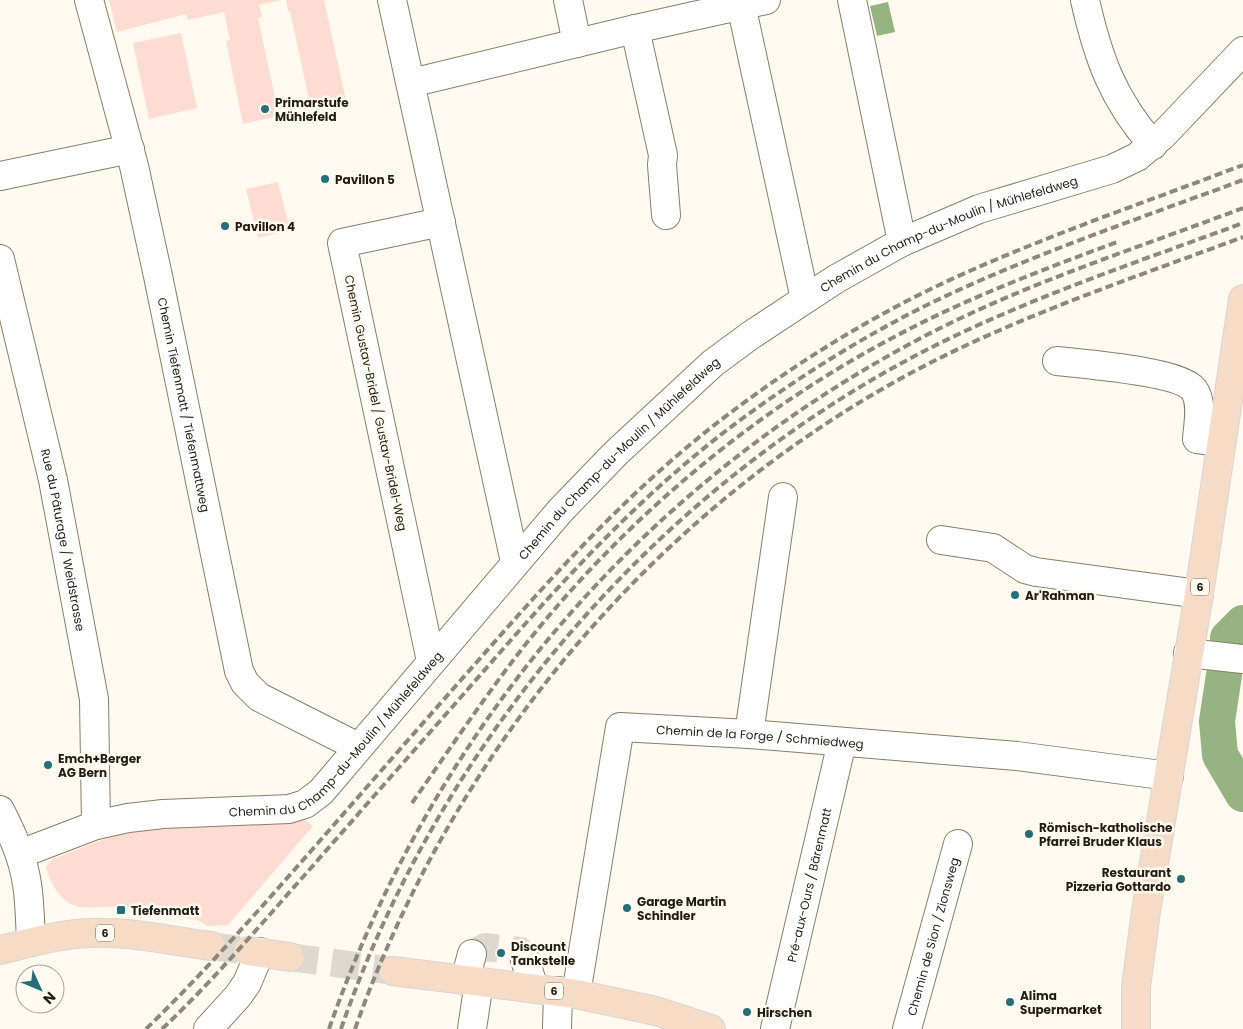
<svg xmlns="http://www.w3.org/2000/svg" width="1243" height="1029" viewBox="0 0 1243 1029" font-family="Poppins,sans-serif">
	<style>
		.green { fill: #ffdcd2 }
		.water { fill: #95b482 }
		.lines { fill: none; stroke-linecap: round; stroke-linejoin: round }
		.river { stroke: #95b482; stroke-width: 36 }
		.minor-tunnel { stroke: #ded9cf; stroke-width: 28; stroke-dasharray: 28 14; stroke-linecap: butt }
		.major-tunnel { stroke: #ded9cf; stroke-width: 28; stroke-dasharray: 28 14; stroke-linecap: butt }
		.minor-casing { stroke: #897e67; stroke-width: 30 }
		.major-casing { stroke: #d7d6d5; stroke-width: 30 }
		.minor { stroke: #fff; stroke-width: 28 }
		.major { stroke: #f6dcc6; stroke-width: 28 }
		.rail { stroke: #8d887f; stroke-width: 4; stroke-dasharray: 8 4; stroke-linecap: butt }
		.poi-dot { fill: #256e78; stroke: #fffaf0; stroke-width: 2 }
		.labels { text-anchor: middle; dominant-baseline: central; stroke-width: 5; stroke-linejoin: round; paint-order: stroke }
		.shield { fill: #fffaf0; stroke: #645f56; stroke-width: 1 }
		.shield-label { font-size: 11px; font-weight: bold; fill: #221d14 }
		.poi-label { font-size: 12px; font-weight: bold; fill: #221d14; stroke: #fffaf0; text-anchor: start }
		.street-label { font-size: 12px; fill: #221d14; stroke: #fffaf0 }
	</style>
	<rect width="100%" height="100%" fill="#fffaf0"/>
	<g class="green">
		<polygon points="109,0 281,0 259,5 262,17 258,18 279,116 243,124 226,41 230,40 224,12 188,20 186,14 117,32"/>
		<polygon points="286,0 324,0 346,101 311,109 290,11 288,11"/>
		<polygon points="181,33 197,108 149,119 133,43"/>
		<polygon points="278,182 290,230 258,238 246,189"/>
		<path d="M 297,814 L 313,826 L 228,925 L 207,926 L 198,920 C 167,916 137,905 106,907 C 95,907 80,909 71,904 C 58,897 49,881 46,866 L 53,859 L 143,824 Z"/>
	</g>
	<polygon class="water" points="888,2 895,32 877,36 870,6"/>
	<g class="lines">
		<g class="river">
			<polyline points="1228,638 1243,623"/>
			<polyline points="1224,675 1217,721 1220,755 1243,794"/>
		</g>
		<polyline class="minor-tunnel" points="472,954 485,947 520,951 525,960"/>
		<g class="major-tunnel">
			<polyline points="211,946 248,951"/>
			<polyline points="290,957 393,971"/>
		</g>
		<defs>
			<g id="minor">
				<path id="s1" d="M 89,0 L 134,166 L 158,276 L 239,671 L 245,683 L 259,697 L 358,747"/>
				<polyline points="392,0 515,562"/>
				<polyline points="568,0 577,43"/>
				<polyline points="740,0 805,299"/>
				<polyline points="852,0 902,242"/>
				<path d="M 1085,0 C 1098,58 1113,100 1153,145"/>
				<polyline points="635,29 663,155 662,165 666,215"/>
				<polyline points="411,83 635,29 766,0"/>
				<polyline points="0,176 130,149"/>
				<path id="s2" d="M 0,259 L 53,480 L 94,699 L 96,825"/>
				<path d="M 1057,361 C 1082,364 1180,371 1194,390 C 1203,403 1198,424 1197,439 L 1221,442"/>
				<polyline points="941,540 993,548 1025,569 1036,572 1199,594"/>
				<polyline points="1188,653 1243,659"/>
				<polyline points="431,661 342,243 441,222"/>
				<polyline points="749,734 783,497"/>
				<path d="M 0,810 C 12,834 23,857 27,884 C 30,903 30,923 31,942"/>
				<path id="s3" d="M 20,854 L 96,825 L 128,818 L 163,814 L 289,809 L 305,804 L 321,792 L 560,511 L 616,453 L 713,363 L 751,335 L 836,279 L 902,242 L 979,209 L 1112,169 L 1137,157 L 1163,135 L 1243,51"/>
				<polyline points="525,960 534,988"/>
				<polyline points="465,980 472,954"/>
				<path id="s4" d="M 576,994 L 620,727 L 749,734 L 1017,756 L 1169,776"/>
				<polyline points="208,1029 238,996 247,983 260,952"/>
				<polyline points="472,1029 479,982"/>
				<polyline points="557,1029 558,991"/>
				<path id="s5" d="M 775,1029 L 842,742"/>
				<path id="s6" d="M 907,1029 L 958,844"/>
			</g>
			<g id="major">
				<path d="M 0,950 C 29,943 59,934 90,933 C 130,931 171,941 211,946"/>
				<polyline points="248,951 290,957"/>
				<polyline points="393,971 576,994 656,1011 711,1029"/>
				<polyline points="1136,1029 1136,987 1146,911 1199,594 1243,299"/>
			</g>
		</defs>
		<use href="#minor" class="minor-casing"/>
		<use href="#major" class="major-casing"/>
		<use href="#minor" class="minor"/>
		<use href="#major" class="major"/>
		<g class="rail">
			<path d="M 412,803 C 449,750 485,696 525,645 C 625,519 753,411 896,336 C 967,298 1042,270 1117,242"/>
			<path d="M 146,1029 C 204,973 257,912 311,851 C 366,788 421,725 476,663 C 555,573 634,485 730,413 C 795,364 864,321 937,286 C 1036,239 1141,204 1243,165"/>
			<path d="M 162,1029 C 215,979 262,923 310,869 C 372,798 434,728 496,657 C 572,570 650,486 743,418 C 802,375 864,336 929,304 C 1030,255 1138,219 1243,180"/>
			<path d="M 329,1029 C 434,729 640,486 921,338 C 1023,284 1135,249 1243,208"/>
			<path d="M 341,1029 C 437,751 641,507 898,365 C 1007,305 1127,266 1243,223"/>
			<path d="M 355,1029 C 454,748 660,503 926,365 C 1027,313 1136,277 1243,237"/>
		</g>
	</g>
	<g class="poi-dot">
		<circle cx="265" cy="109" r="5"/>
		<circle cx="325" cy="179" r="5"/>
		<circle cx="225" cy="226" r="5"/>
		<circle cx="1015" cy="595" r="5"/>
		<circle cx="48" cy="765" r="5"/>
		<circle cx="1029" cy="834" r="5"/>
		<circle cx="1181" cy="879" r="5"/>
		<circle cx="627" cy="908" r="5"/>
		<rect x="116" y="905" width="10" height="10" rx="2.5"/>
		<circle cx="501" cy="953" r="5"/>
		<circle cx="1010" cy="1002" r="5"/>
		<circle cx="747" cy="1012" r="5"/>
	</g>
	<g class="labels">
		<g class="shield">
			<rect x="1191" y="578.5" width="18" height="17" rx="4"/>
			<rect x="96" y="924.5" width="18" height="17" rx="4"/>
			<rect x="545" y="982.5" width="18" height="17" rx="4"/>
		</g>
		<g class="shield-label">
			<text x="1200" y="587">6</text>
			<text x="105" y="933">6</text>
			<text x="554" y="991">6</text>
		</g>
		<g class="poi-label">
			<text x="275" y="102">Primarstufe<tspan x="275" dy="14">Mühlefeld</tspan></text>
			<text x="335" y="179">Pavillon 5</text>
			<text x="235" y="226">Pavillon 4</text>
			<text x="1025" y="595">Ar'Rahman</text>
			<text x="58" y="758">Emch+Berger<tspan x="58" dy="14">AG Bern</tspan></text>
			<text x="1039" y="827">Römisch-katholische<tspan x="1039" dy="14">Pfarrei Bruder Klaus</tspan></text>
			<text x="1171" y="872" text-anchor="end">Restaurant<tspan x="1171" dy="14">Pizzeria Gottardo</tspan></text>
			<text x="637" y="901">Garage Martin<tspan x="637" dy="14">Schindler</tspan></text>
			<text x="131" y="910">Tiefenmatt</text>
			<text x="511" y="946">Discount<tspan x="511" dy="14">Tankstelle</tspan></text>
			<text x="1020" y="995">Alima<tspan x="1020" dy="14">Supermarket</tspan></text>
			<text x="757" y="1012">Hirschen</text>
		</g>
		<g class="street-label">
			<text stroke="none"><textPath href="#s3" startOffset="1165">Chemin du Champ-du-Moulin / Mühlefeldweg</textPath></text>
			<text transform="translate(376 403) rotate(78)">Chemin Gustav-Bridel / Gustav-Bridel-Weg</text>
			<text stroke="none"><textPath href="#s1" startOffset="416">Chemin Tiefenmatt / Tiefenmattweg</textPath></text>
			<text stroke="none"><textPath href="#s3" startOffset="760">Chemin du Champ-du-Moulin / Mühlefeldweg</textPath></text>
			<text stroke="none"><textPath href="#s2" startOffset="288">Rue du Pâturage / Weidstrasse</textPath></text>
			<text stroke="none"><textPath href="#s3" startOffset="355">Chemin du Champ-du-Moulin / Mühlefeldweg</textPath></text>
			<text stroke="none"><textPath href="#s4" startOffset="411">Chemin de la Forge / Schmiedweg</textPath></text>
			<text stroke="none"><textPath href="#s5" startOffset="148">Pré-aux-Ours / Bärenmatt</textPath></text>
			<text stroke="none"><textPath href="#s6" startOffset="96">Chemin de Sion / Zionsweg</textPath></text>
		</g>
	</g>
	<g transform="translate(40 989) rotate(134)"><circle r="24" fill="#fffaf0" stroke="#a7a298"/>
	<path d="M0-4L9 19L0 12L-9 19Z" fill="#256e78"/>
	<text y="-8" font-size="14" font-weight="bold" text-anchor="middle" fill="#221d14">N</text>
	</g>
</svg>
